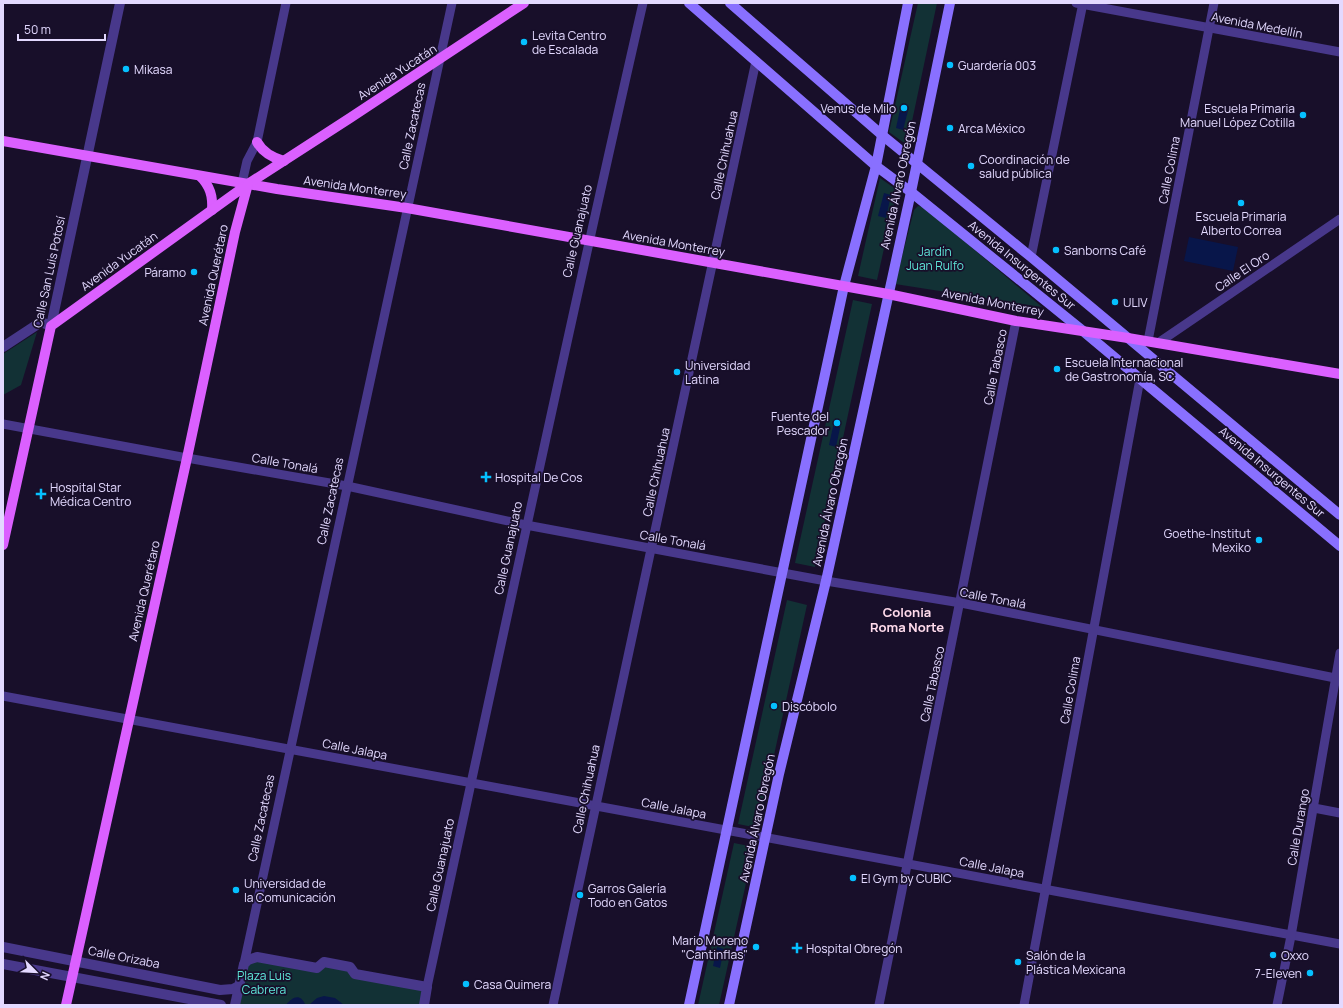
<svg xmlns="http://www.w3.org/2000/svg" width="1343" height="1008" viewBox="0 0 1343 1008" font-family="Manrope,sans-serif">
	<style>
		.green { fill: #123135 }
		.water { fill: #08164a }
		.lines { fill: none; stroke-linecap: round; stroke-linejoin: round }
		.minor { stroke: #48388b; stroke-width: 9 }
		.tertiary { stroke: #48388b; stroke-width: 10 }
		.secondary { stroke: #8970ff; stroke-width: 10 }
		.primary { stroke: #db60ff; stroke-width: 10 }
		.poi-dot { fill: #05c0ff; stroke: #180f2a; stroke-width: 1.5 }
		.labels { text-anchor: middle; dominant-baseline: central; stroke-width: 3.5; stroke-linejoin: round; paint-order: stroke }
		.street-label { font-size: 12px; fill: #e3d9ff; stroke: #180f2a }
		.poi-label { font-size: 12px; fill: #e3d9ff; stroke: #180f2a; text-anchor: start }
		.park-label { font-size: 12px; fill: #5ee6d8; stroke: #180f2a }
		.neighbourhood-label { font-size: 13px; font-weight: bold; fill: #ffdbec; stroke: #180f2a }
	</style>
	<rect width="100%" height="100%" fill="#180f2a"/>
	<g class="green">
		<polygon points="918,3 937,3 907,145 889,132"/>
		<polygon points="880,178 897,190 877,280 858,276"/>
		<polygon points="918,206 924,207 1042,307 895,284 914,210"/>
		<polygon points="853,300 872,304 815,567 795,563"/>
		<polygon points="37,332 21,385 3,395 3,354"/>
		<polygon points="787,600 807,605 758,828 738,824"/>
		<polygon points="734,843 754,847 719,1005 698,1005"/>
		<polygon points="248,960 317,968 324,962 355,974 427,987 424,1005 235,1005"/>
	</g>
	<g class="water">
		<polygon points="901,105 909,107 903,130 896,128"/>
		<polygon points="884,193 891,195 886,218 878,216"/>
		<polygon points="1189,237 1238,247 1233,271 1184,261"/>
		<polygon points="834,422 841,423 836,447 829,445"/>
		<polygon points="717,947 724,949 720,968 713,966"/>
		<path d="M 324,996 L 335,998 L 344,1005 L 286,1005 C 292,997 300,993 305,1004 L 310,1004 L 317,998 Z"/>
	</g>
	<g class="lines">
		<g class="minor">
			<polyline points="1076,3 1340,52"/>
			<polyline points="242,183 247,161 257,142 286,3"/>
			<polyline points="1031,257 1083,3"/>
			<polyline points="1148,341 1214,3"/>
			<polyline points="1158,343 1340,219"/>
			<polyline points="3,424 187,458 347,486 526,525 826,581 961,603 1340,679"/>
			<polyline points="3,696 1340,944"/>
			<polyline points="1314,808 1340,813"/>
			<polyline points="244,964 452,3"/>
			<path d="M 427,987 C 498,659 568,330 643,3"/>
			<polyline points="553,1005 756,61"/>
			<polyline points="879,1005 1016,321"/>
			<polyline points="1024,1005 1140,379"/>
			<polyline points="1277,1005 1291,936 1340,653"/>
		</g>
		<g class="tertiary">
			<polyline points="3,347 41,322 51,326 120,3"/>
			<polyline points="3,947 220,990 233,989 239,986"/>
			<polyline points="3,964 221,1005"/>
			<polyline points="235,1005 244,964 248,960 257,957 317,968 324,962 350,967 355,974 427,987 424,1005"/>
		</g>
		<g class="secondary">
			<polyline points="689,3 876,166 911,192 1083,331 1340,546"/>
			<polyline points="730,3 882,135 1031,257 1340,515"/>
			<polyline points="689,1005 844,286 876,166 908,3"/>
			<polyline points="729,1005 779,774 826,581 911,192 950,3"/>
		</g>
		<g class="primary">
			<polyline points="3,141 277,189 407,208 888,294 1016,321 1128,338 1340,374"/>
			<path d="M 257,142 C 263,153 273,158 284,161"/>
			<path d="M 200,176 C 210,186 213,196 212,210"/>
			<polyline points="3,545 51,326 248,184 350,118 524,3"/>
			<polyline points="66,1005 187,458 235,232 248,184"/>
		</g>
	</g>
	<g class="poi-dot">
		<circle cx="524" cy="42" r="4"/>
		<circle cx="950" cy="65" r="4"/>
		<circle cx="126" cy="69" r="4"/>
		<circle cx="904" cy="108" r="4"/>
		<circle cx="1303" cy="115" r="4"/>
		<circle cx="950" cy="128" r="4"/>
		<circle cx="971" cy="166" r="4"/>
		<circle cx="1241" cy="203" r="4"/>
		<circle cx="1056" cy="250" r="4"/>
		<circle cx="194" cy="272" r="4"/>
		<circle cx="1115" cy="302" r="4"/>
		<circle cx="1057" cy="369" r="4"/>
		<circle cx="677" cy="372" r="4"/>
		<circle cx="837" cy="423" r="4"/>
		<path d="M484 471h4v4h4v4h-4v4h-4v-4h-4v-4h4z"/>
		<path d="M39 488h4v4h4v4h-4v4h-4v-4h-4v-4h4z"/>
		<circle cx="1259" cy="540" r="4"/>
		<circle cx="774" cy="706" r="4"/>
		<circle cx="853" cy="878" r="4"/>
		<circle cx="236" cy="890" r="4"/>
		<circle cx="580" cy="895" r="4"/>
		<circle cx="756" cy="947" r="4"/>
		<path d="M795 942h4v4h4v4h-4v4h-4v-4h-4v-4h4z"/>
		<circle cx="1273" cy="955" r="4"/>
		<circle cx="1018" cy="962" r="4"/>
		<circle cx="1310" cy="973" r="4"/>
		<circle cx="466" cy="984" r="4"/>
	</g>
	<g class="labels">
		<g class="street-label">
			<text transform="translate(1257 25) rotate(11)">Avenida Medellín</text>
			<text transform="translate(397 72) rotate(-33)">Avenida Yucatán</text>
			<text transform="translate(412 126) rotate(-78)">Calle Zacatecas</text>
			<text transform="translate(724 155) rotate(-78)">Calle Chihuahua</text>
			<text transform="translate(1169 170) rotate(-79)">Calle Colima</text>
			<text transform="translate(898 185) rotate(-78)">Avenida Álvaro Obregón</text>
			<text transform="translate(355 187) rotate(8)">Avenida Monterrey</text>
			<text transform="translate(577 231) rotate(-77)">Calle Guanajuato</text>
			<text transform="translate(674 243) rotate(10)">Avenida Monterrey</text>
			<text transform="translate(119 261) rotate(-36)">Avenida Yucatán</text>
			<text transform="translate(1022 265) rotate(39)">Avenida Insurgentes Sur</text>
			<text transform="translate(1242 271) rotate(-34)">Calle El Oro</text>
			<text transform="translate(49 272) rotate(-78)">Calle San Luis Potosí</text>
			<text transform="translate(213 275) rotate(-78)">Avenida Querétaro</text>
			<text transform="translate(993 302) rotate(11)">Avenida Monterrey</text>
			<text transform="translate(995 367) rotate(-79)">Calle Tabasco</text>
			<text transform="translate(285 463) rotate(10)">Calle Tonalá</text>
			<text transform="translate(656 472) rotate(-78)">Calle Chihuahua</text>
			<text transform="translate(1272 472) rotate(40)">Avenida Insurgentes Sur</text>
			<text transform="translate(330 501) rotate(-78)">Calle Zacatecas</text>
			<text transform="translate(830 502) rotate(-78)">Avenida Álvaro Obregón</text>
			<text transform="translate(673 540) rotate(10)">Calle Tonalá</text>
			<text transform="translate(508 548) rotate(-78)">Calle Guanajuato</text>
			<text transform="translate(144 591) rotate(-77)">Avenida Querétaro</text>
			<text transform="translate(993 598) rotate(11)">Calle Tonalá</text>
			<text transform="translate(932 684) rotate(-78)">Calle Tabasco</text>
			<text transform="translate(1070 690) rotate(-80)">Calle Colima</text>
			<text transform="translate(355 749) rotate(11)">Calle Jalapa</text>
			<text transform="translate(586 789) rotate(-78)">Calle Chihuahua</text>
			<text transform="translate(674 808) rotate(11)">Calle Jalapa</text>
			<text transform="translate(261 818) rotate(-78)">Calle Zacatecas</text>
			<text transform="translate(757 818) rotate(-78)">Avenida Álvaro Obregón</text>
			<text transform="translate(1298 827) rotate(-80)">Calle Durango</text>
			<text transform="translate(440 865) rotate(-78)">Calle Guanajuato</text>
			<text transform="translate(992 867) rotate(11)">Calle Jalapa</text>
			<text transform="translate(124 957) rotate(11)">Calle Orizaba</text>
		</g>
		<g class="poi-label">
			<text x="532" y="35">Levita Centro<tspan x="532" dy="14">de Escalada</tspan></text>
			<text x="958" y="65">Guardería 003</text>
			<text x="134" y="69">Mikasa</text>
			<text x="896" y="108" text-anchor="end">Venus de Milo</text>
			<text x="1295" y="108" text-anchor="end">Escuela Primaria<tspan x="1295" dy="14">Manuel López Cotilla</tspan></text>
			<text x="958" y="128">Arca México</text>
			<text x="979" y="159">Coordinación de<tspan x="979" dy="14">salud pública</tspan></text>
			<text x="1241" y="216" text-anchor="middle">Escuela Primaria<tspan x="1241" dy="14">Alberto Correa</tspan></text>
			<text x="1064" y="250">Sanborns Café</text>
			<text x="186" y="272" text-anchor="end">Páramo</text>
			<text x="1123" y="302">ULIV</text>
			<text x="1065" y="362">Escuela Internacional<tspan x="1065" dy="14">de Gastronomía, SC</tspan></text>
			<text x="685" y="365">Universidad<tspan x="685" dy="14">Latina</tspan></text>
			<text x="829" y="416" text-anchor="end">Fuente del<tspan x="829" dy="14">Pescador</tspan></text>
			<text x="495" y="477">Hospital De Cos</text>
			<text x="50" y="487">Hospital Star<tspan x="50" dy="14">Médica Centro</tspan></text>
			<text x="1251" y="533" text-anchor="end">Goethe-Institut<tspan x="1251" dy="14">Mexiko</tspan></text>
			<text x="782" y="706">Discóbolo</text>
			<text x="861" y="878">El Gym by CUBIC</text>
			<text x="244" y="883">Universidad de<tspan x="244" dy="14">la Comunicación</tspan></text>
			<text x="588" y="888">Garros Galería<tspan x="588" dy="14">Todo en Gatos</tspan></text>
			<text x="748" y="940" text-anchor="end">Mario Moreno<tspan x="748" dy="14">"Cantinflas"</tspan></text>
			<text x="806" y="948">Hospital Obregón</text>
			<text x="1026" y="955">Salón de la<tspan x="1026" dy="14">Plástica Mexicana</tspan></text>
			<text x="1281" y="955">Oxxo</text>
			<text x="1302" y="973" text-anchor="end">7-Eleven</text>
			<text x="474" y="984">Casa Quimera</text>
		</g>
		<g class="park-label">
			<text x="935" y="251">Jardín<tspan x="935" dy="14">Juan Rulfo</tspan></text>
			<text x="264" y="975">Plaza Luis<tspan x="264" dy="14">Cabrera</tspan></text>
		</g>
		<g class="neighbourhood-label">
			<text x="907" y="612">Colonia<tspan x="907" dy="15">Roma Norte</tspan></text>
		</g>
	</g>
	<rect width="1343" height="1008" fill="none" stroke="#e3d9ff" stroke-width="8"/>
	<g transform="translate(36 972) rotate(114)" stroke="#180f2a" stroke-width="3" paint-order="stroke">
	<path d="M0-3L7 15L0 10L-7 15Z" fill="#e3d9ff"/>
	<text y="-6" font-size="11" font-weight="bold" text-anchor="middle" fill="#e3d9ff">N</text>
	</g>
	<path d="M18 34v6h87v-6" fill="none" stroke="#e3d9ff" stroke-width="2"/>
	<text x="24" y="34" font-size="12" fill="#e3d9ff" stroke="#180f2a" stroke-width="3" paint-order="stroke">50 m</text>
</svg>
